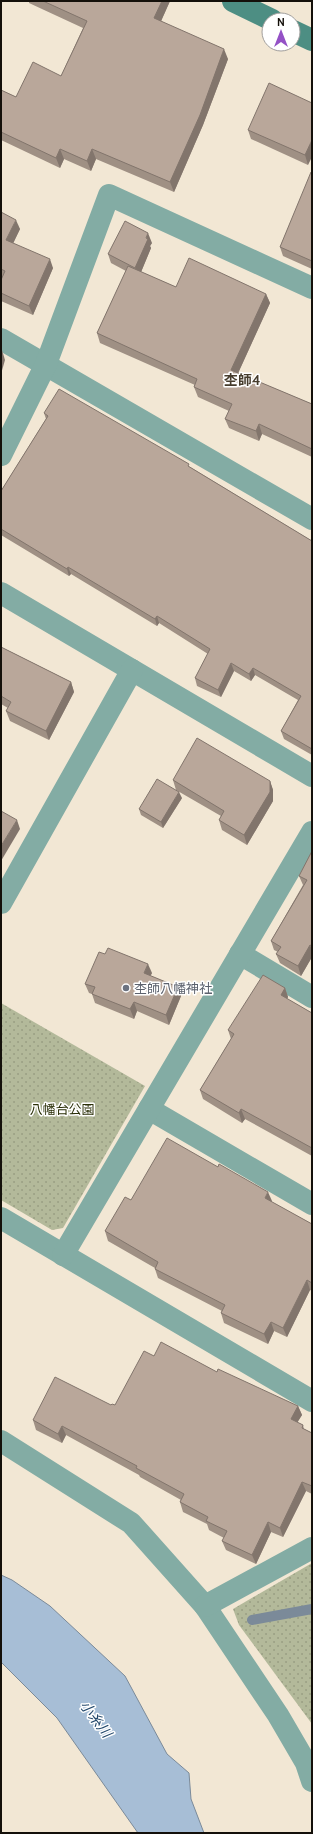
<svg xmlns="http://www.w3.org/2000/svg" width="313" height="1834" viewBox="0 0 313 1834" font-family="Cabin,'Noto Sans JP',sans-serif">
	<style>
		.park { fill: url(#park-dots) }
		.water { fill: #a7bed6; stroke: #7b8a99 }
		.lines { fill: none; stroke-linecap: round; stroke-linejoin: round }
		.stream { stroke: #7b8a99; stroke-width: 10 }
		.minor { stroke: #83aca4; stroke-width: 22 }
		.secondary { stroke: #4d8e83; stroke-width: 22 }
		.wall { fill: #9f9084 }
		.shaded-wall { fill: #82756c }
		.building { fill: #b9a79a; stroke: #82756c }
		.worship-dot { fill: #6b7280; stroke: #fff; stroke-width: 1.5 }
		.labels { text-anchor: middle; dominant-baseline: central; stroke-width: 3; stroke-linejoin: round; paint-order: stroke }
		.worship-label { font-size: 13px; fill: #5b616d; stroke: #fff; text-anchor: start }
		.park-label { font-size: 13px; fill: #2a2f07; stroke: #fff }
		.neighbourhood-label { font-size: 14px; font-weight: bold; fill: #463c2d; stroke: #fff }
		.water-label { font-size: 14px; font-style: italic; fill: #24496c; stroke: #fff }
	</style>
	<defs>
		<pattern id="park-dots" width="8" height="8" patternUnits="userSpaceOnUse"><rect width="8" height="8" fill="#b3b99a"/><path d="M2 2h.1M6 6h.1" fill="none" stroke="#999e83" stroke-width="1.8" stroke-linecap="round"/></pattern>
	</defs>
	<rect width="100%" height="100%" fill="#f2e7d4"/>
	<g class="park">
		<polygon points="1,1003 145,1086 63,1228 52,1230 1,1200"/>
		<polygon points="312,1563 312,1724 239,1625 233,1609"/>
	</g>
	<polygon class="water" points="1,1575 12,1580 50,1606 125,1676 167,1754 189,1773 191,1799 204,1833 138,1833 57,1718 1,1662"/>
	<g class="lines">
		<polyline class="stream" points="252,1620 312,1609"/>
		<g class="minor">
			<polyline points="1,339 312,519"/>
			<polyline points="1,455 46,364 109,195 312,288"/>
			<polyline points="1,593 312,776"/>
			<polyline points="1,903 132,670"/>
			<polyline points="240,954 312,997"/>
			<polyline points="149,1109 312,1204"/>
			<polyline points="1,1218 312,1401"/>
			<polyline points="63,1255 312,832"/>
			<polyline points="1,1441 131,1523 205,1606 278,1715 306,1763 312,1781"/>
			<polyline points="205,1606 312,1548"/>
		</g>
		<g class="secondary">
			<polyline points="233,1 272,20"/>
			<polyline points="293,31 312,40"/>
		</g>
	</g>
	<g class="wall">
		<polygon points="29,1 170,1 161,21 228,59 203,125 174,192 96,159 91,171 64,159 60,168 1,140 1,90 16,97 61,76 83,28 29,3"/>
		<polygon points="312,103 308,165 251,139 248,130"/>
		<polygon points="312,172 312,269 283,256 280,247"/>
		<polygon points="1,212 20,229 13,243 53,268 33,315 1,301 1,280 2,277 1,277"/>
		<polygon points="152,243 150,246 151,248 141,272 176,287 266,294 270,303 238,373 312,404 312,457 262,434 259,441 229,428 225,419 229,411 198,397 194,387 195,385 100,343 97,333 126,271 111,263 108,254"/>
		<polygon points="44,413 190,467 312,541 312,755 284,739 281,731 298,700 255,675 251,681 234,671 221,697 197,686 195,678 208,654 159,623 157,626 71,574 69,576 1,535 1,491 46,419"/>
		<polygon points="1,647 71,682 74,692 49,740 10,721 6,711 8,708 1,704"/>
		<polygon points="173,780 270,781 273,790 273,801 247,845 222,830 219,820 221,816 176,790"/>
		<polygon points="182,798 163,828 141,815 139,809"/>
		<polygon points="312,851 312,957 301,976 280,963 276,954 278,952 274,950 271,941 303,885 299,876"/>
		<polygon points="152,973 150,976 178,987 181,996 169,1025 137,1011 134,1019 95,1003 92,994 89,993 85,984"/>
		<polygon points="285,988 288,997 287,999 312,1013 312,1156 245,1119 242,1123 203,1099 200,1090 231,1039 228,1030"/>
		<polygon points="131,1200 272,1201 271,1202 312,1224 312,1291 310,1290 287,1337 274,1331 268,1344 224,1323 221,1313 222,1311 158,1278 155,1269 155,1268 108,1241 105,1231"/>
		<polygon points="154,1356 217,1372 298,1406 302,1415 297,1422 303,1425 304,1429 312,1433 312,1494 306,1491 283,1537 271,1532 256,1564 226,1550 222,1541 224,1538 209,1530 207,1524 183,1512 180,1502 181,1500 140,1477 139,1475 66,1435 62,1443 36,1430 33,1420 111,1405 115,1405"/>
	</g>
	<g class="shaded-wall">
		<polygon points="162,1 170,1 158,28 154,18"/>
		<polygon points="224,49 228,59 203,125 174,192 170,182"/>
		<polygon points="312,140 312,157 308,165 305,155"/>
		<polygon points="60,149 64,159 60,168 56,158"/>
		<polygon points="92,149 96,159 91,171 87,161"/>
		<polygon points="16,220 20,229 10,250 6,240"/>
		<polygon points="148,233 152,243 150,246 151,248 139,277 135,268"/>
		<polygon points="50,259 53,268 33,315 29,306"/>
		<polygon points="266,294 270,303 235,380 231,370"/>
		<polygon points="2,350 5,360 1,374 1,354"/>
		<polygon points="259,424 262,434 259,441 256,431"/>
		<polygon points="68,567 71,574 69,576 67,569"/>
		<polygon points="157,616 159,623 157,626 155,619"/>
		<polygon points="231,663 234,671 221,697 218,690"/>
		<polygon points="253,668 255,675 251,681 249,674"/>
		<polygon points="71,682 74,692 49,740 46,731"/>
		<polygon points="270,781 273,790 273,801 247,845 244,835"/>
		<polygon points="179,792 182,798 163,828 161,822"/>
		<polygon points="17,820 20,829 1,861 1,846"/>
		<polygon points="310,945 312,950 312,957 301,976 298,966"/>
		<polygon points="148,964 152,973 147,983 144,973"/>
		<polygon points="178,987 181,996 169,1025 166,1015"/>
		<polygon points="285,988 288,997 284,1004 281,995"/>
		<polygon points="134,1002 137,1011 134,1019 130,1009"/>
		<polygon points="241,1109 245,1119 242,1123 239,1113"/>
		<polygon points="268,1192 272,1201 268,1207 265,1198"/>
		<polygon points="307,1280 310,1290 287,1337 283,1328"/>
		<polygon points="271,1322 274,1331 268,1344 264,1334"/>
		<polygon points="298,1406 302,1415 294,1428 291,1419"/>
		<polygon points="62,1426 66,1435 62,1443 58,1434"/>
		<polygon points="302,1482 306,1491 283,1537 280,1528"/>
		<polygon points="268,1522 271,1532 256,1564 252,1555"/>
	</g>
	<g class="building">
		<polygon points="43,1 162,1 154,18 224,49 200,115 170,182 92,149 87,161 60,149 56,158 1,132 1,90 16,97 33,62 61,76 87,21"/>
		<polygon points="269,83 312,103 312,140 305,155 248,130"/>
		<polygon points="311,172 312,172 312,261 280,247"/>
		<polygon points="1,212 16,220 6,240 50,259 29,306 1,293 1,280 5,271 1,269"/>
		<polygon points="125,221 148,233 146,238 148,239 135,268 108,254"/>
		<polygon points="189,258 266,294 231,370 312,404 312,449 259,424 256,431 225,419 232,404 194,387 197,379 97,333 128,266 176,287"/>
		<polygon points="59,389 189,464 188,466 312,541 312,749 281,731 301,696 253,668 249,674 231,663 218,690 195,678 210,649 157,616 155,619 68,567 67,569 1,529 1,491 48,416 44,413"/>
		<polygon points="1,647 71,682 46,731 6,711 11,702 1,696"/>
		<polygon points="197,738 270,781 270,792 244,835 219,820 224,811 173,780"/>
		<polygon points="157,779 179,792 161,822 139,809"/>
		<polygon points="1,811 17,820 1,846"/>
		<polygon points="312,851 312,946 310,945 298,966 276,954 281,947 271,941 307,880 299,876"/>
		<polygon points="108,948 148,964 144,973 178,987 166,1015 134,1002 130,1009 92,994 95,987 85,984 99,952 105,954"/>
		<polygon points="263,975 285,988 281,995 312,1013 312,1148 241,1109 239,1113 200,1090 234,1034 228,1030"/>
		<polygon points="167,1138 218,1167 219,1164 268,1192 265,1198 312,1224 312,1283 307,1280 283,1328 271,1322 264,1334 221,1313 225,1305 155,1269 158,1262 105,1231 125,1197 131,1200"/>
		<polygon points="161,1342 217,1372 218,1369 298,1406 291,1419 303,1425 302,1428 312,1433 312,1486 302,1482 280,1528 268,1522 252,1555 222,1541 227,1531 206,1521 208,1517 180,1502 184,1494 136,1468 137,1466 62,1426 58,1434 33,1420 55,1377 111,1405 112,1404 115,1405 144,1351 154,1356"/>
	</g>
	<circle class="worship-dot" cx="126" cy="988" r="4"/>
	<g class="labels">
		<g class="worship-label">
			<text x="134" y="988">杢師八幡神社</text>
		</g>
		<g class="park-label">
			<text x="62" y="1109">八幡台公園</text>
		</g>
		<g class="neighbourhood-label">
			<text x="242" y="380">杢師4</text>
		</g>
		<g class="water-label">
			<text transform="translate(96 1719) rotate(53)">小糸川</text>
		</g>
	</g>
	<rect width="313" height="1834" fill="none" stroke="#14100a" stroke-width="4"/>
	<g transform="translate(281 32)"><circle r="19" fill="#ffffff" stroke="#a19f9d"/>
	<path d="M0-3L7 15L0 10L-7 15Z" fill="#9451c6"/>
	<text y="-6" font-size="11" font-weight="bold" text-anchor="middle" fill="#14100a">N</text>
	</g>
</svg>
